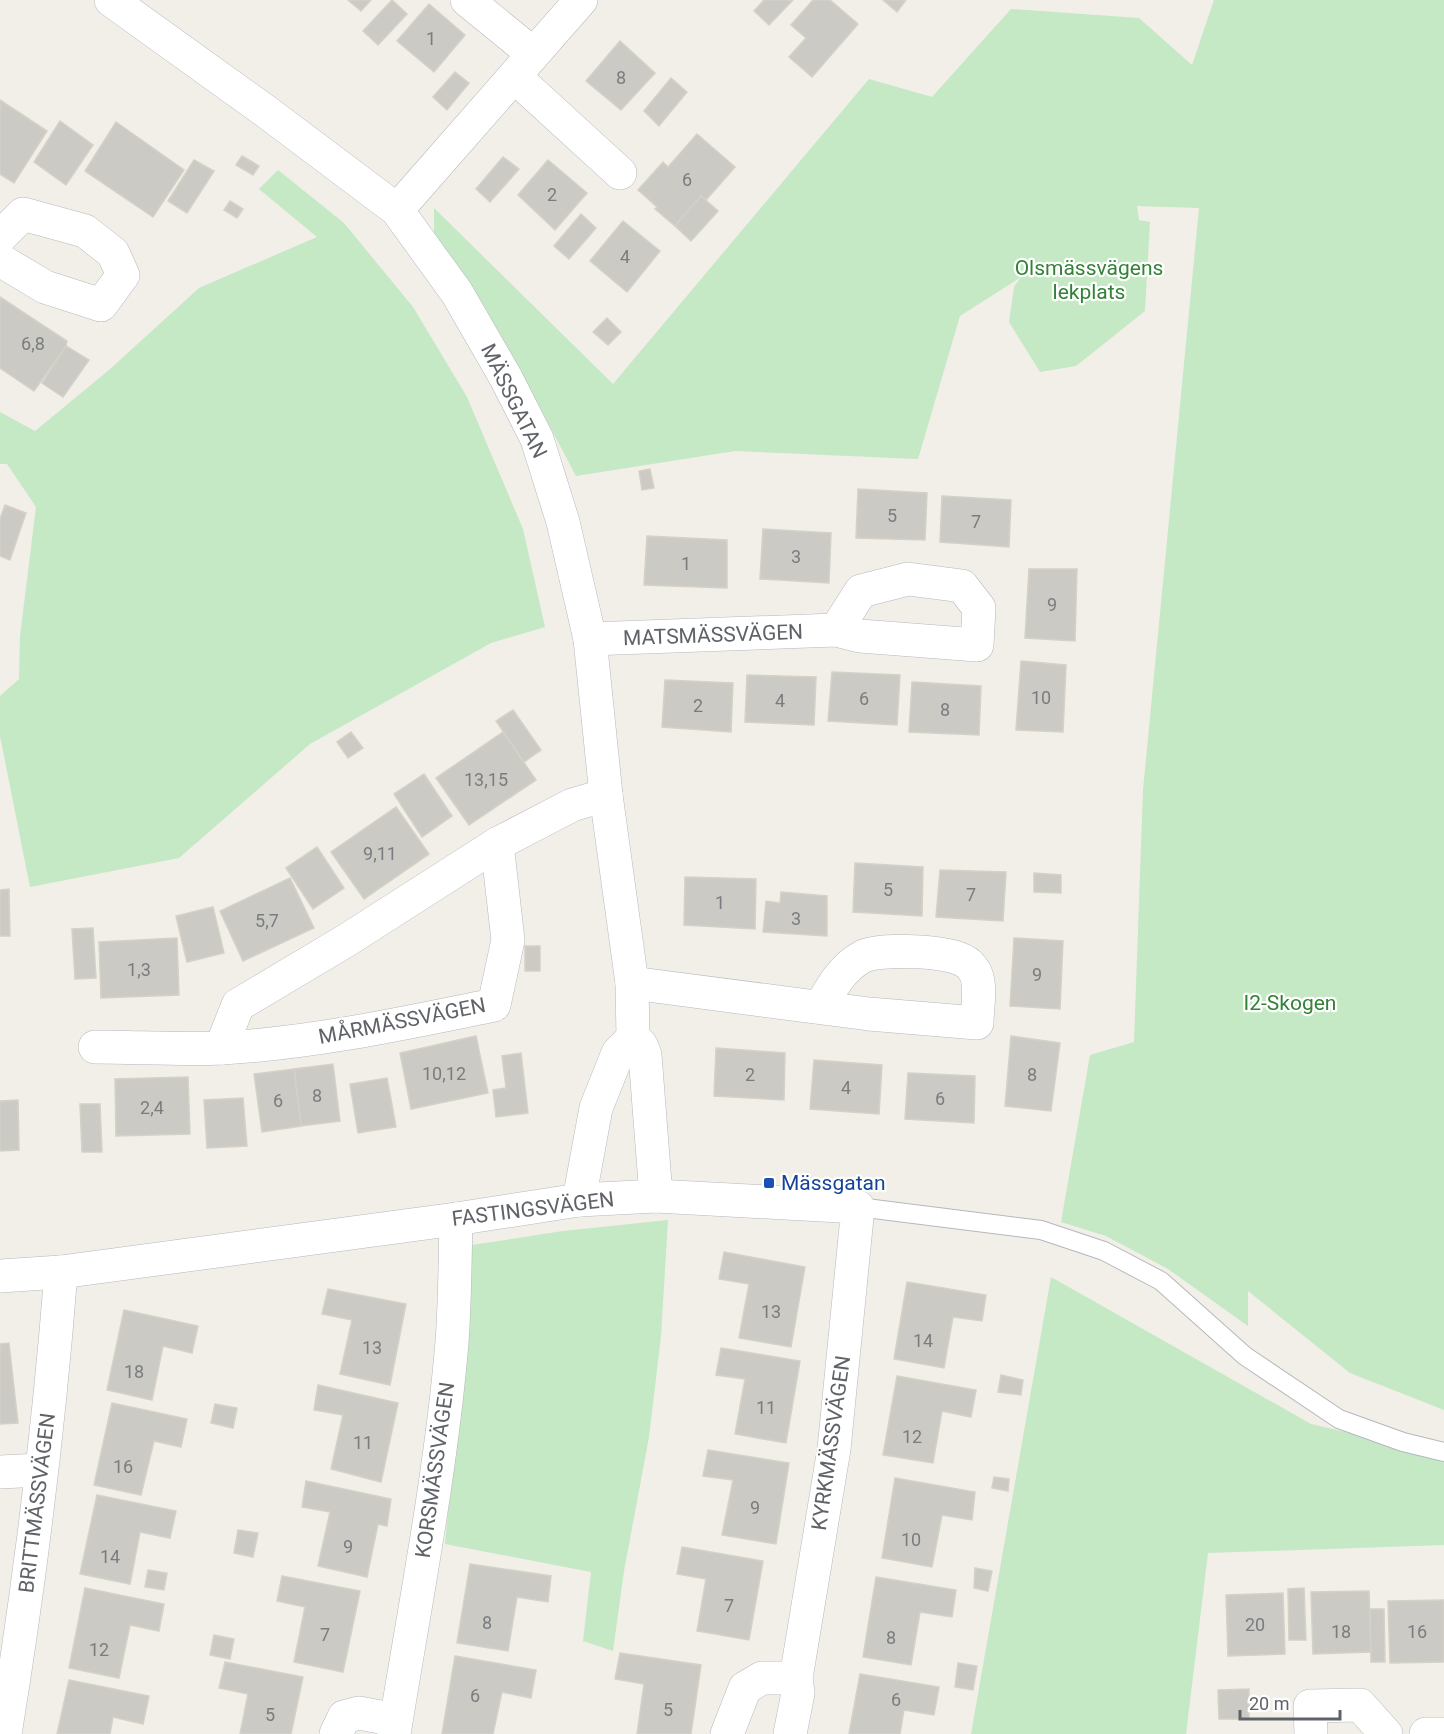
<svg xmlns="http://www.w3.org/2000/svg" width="1444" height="1734" viewBox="0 0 1444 1734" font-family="Roboto,sans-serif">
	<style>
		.green { fill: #c5e8c5 }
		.building { fill: #cccac5; stroke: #d6d1c6; stroke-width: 1.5 }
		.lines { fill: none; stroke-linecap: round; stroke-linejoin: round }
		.lane-casing { stroke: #b5b8bc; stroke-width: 20 }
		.street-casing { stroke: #b5b8bc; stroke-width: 34 }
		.lane { stroke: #fff; stroke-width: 18 }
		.street { stroke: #fff; stroke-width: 33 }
		.transit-dot { fill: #1a4fb4; stroke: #fff; stroke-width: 2 }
		.labels { text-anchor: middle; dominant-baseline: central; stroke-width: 4.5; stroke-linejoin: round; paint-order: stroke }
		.number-label { font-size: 18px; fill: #7a7d7f }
		.park-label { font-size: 21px; fill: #348238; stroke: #fff }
		.street-label { font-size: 21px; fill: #5f6368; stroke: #fff }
		.transit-label { font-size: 21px; fill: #164399; stroke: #fff; text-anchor: start }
	</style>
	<rect width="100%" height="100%" fill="#f1efe8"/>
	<g class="green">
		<polygon points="1214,0 1444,0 1444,1410 1350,1373 1248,1291 1248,1326 1168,1269 1106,1236 1061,1222 1090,1055 1134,1042 1143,790 1199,208 1137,206 1139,220 1150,222 1145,311 1076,366 1040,372 1009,322 1014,287 1021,277 960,316 918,459 735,451 576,476 511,353 434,240 434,208 613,384 869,79 932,97 1011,9 1139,18 1192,65"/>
		<polygon points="278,170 344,223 413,307 467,397 523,529 545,627 491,643 310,744 179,858 30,887 0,736 0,696 19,679 20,636 36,507 7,464 0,464 0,412 35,431 109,370 199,288 317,237 259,189"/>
		<polygon points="668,1220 661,1336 649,1437 624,1571 613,1651 583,1641 591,1572 445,1544 472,1245 563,1231"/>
		<polygon points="1051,1277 1311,1424 1444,1455 1444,1545 1208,1553 1186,1734 971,1734"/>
	</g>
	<g class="building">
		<polygon points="348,0 371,0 361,11"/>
		<polygon points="392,0 407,14 378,45 363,31"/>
		<polygon points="764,0 793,0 769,25 754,11"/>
		<polygon points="813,0 830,0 858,24 812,77 789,57 806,38 791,25"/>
		<polygon points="883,0 906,0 897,12"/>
		<polygon points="429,4 465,35 434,72 397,41"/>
		<polygon points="620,41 655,73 621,110 586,81"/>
		<polygon points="455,72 469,83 447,110 433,97"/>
		<polygon points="671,78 687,92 659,126 644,111"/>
		<polygon points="0,100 47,131 14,183 0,174"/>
		<polygon points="60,121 93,145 66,185 34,162"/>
		<polygon points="116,122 184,170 153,217 85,171"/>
		<polygon points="697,134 735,167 706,200 701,196 675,226 655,209 657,207 638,190 663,162 668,167"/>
		<polygon points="242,156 259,166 253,175 236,165"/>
		<polygon points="503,157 519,169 490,202 476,189"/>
		<polygon points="194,160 214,171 187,213 168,201"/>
		<polygon points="548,160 587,193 555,230 518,195"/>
		<polygon points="701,196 718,211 691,241 675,226"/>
		<polygon points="230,201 243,209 237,218 224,210"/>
		<polygon points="581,214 596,228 569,259 554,246"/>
		<polygon points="623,221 660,251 627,292 590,261"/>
		<polygon points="0,297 67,341 66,346 34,391 0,368"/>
		<polygon points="607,318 621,332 608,345 593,332"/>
		<polygon points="66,346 89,360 63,397 42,383"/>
		<polygon points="650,469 654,488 642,490 639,471"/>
		<polygon points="858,489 927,493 925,540 856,538"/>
		<polygon points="942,496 1011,500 1009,547 940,542"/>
		<polygon points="5,505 26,513 10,560 0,556 0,519"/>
		<polygon points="763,529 831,533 829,583 760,579"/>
		<polygon points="647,536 727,540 727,588 644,585"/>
		<polygon points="1029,569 1077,569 1075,641 1025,638"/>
		<polygon points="1021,661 1066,665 1063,732 1016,730"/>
		<polygon points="832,672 900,675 897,725 828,721"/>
		<polygon points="747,675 816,677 814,725 745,722"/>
		<polygon points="665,680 733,683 731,732 662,727"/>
		<polygon points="912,682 981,686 979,735 909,732"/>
		<polygon points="513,710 541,750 524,762 496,721"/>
		<polygon points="351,732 363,748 348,758 337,742"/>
		<polygon points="503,732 536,780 469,825 436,778"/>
		<polygon points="424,774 452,816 422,837 394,794"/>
		<polygon points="396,807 429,854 364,899 331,852"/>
		<polygon points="317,847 344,888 313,909 286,868"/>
		<polygon points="855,863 923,867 922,916 853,912"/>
		<polygon points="940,870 1006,872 1003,921 936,917"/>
		<polygon points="1034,873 1061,875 1061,893 1034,892"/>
		<polygon points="685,877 756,879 755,929 684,925"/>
		<polygon points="290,878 314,928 243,961 220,911"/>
		<polygon points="9,889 10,936 0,936 0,890"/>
		<polygon points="781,892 827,896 827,936 763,932 766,901 780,903"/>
		<polygon points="213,907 224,953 187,962 176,916"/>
		<polygon points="93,928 96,978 75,979 72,929"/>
		<polygon points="177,938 179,995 101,998 99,942"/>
		<polygon points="1014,938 1063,941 1060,1009 1010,1006"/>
		<rect x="525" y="946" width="15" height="25"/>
		<polygon points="476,1036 488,1093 411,1109 400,1053"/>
		<polygon points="1011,1036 1060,1043 1051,1111 1005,1106"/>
		<polygon points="716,1048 785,1053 784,1100 714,1096"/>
		<polygon points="521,1053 528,1113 496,1117 493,1090 506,1088 502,1056"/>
		<polygon points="814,1060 882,1065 879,1114 810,1109"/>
		<polygon points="333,1064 340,1121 301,1126 294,1069"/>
		<polygon points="294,1069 301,1126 262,1132 254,1074"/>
		<polygon points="908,1073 975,1076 974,1123 905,1119"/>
		<polygon points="188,1077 190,1134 116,1136 115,1079"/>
		<polygon points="387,1078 396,1127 358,1133 350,1084"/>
		<polygon points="243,1098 247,1146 207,1148 204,1100"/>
		<polygon points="18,1100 19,1150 0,1151 0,1101"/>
		<polygon points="80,1104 100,1104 102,1152 82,1152"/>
		<polygon points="724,1252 805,1267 791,1347 739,1338 749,1284 719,1279"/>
		<polygon points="907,1282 986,1295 982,1321 953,1317 944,1368 894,1359"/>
		<polygon points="328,1289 406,1304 390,1385 340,1374 352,1320 322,1314"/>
		<polygon points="124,1310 198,1326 192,1353 163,1346 152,1400 107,1390"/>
		<polygon points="9,1343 18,1423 0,1424 0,1344"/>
		<polygon points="721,1348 800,1361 786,1443 735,1434 745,1379 716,1375"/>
		<polygon points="1001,1375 1023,1380 1021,1395 998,1392"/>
		<polygon points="897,1376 976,1390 971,1417 942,1411 933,1463 883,1455"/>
		<polygon points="318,1385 398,1403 381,1482 331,1469 343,1415 314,1410"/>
		<polygon points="112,1403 187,1419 181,1447 154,1441 141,1495 94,1485"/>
		<polygon points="215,1404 237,1408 233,1428 211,1423"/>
		<polygon points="708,1450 789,1463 776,1544 722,1535 733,1480 703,1476"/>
		<polygon points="994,1477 1009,1479 1008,1491 992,1488"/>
		<polygon points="895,1478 975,1492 972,1520 942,1515 932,1567 882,1558"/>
		<polygon points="306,1481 391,1499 387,1526 378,1524 367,1577 318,1566 330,1512 302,1507"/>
		<polygon points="97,1495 176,1511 170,1538 140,1532 130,1584 80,1574"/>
		<polygon points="238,1530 258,1533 253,1557 234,1553"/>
		<polygon points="682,1547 763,1561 749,1640 697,1631 706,1579 677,1574"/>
		<polygon points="470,1564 551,1576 548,1602 517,1597 508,1651 457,1643"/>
		<polygon points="975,1568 992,1571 988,1591 974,1588"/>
		<polygon points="148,1570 167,1573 164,1590 145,1587"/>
		<polygon points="282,1576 360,1591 343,1672 294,1662 305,1607 277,1601"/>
		<polygon points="876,1577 956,1590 952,1617 920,1612 911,1665 863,1657"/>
		<polygon points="85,1588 164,1604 159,1631 130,1625 119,1678 69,1668"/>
		<polygon points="1304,1588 1306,1640 1289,1640 1288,1589"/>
		<polygon points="1369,1591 1371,1652 1313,1654 1311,1592"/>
		<polygon points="1283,1593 1285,1654 1228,1656 1226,1595"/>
		<polygon points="1444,1600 1444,1662 1390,1663 1388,1601"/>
		<polygon points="1370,1609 1384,1609 1385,1662 1371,1662"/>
		<polygon points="214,1635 234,1639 230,1659 210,1655"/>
		<polygon points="620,1653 701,1665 691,1734 637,1734 644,1684 615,1679"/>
		<polygon points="455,1656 536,1670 531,1698 502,1692 493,1734 442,1734"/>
		<polygon points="225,1662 303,1677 291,1734 240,1734 248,1694 219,1688"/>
		<polygon points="958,1663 977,1666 973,1690 955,1687"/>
		<polygon points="860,1674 939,1687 934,1715 904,1710 900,1734 849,1734"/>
		<polygon points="69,1680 149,1696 143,1724 113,1717 110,1734 57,1734"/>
		<polygon points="1249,1689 1249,1719 1219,1719 1218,1690"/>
	</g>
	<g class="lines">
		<defs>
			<polyline id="lane" points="858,1207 1041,1230 1104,1251 1161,1281 1245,1356 1339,1419 1403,1442 1444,1452"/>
			<g id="street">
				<polyline points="111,0 268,113 397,210 457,293 506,378 537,439 563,522 590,639 606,795 632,983 633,1038 641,1045 645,1055 656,1196"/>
				<polyline points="467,0 532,53"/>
				<polyline points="515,77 620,173"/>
				<polyline points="397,210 581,0"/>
				<polyline points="0,237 23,214 85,231 113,253 123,275 101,305 45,287 0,260"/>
				<polyline points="590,639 836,630 860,636 977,645 979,608 962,586 908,579 861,591 836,630"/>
				<path d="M 632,983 L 869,1014 L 977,1023 C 977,1008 982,986 975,972 C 973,969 969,963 966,962 C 949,950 879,948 862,957 C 842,968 831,988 821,1006"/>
				<path d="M 95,1047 C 137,1047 181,1050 223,1048 C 314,1043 405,1023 494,1005 L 508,940 L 497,844"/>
				<polyline points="221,1048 238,1005 347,940 497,844 572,805 606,795"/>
				<polyline points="579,1200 596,1108 618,1053 633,1038"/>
				<polyline points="0,1276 61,1272 456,1219 579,1200 656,1196 858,1207 834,1449 796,1678 798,1693 790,1734"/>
				<polyline points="0,1472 40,1470"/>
				<path d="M 5,1734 C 30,1581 49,1427 61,1272"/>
				<polyline points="336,1734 344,1717 359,1713 396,1720"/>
				<path d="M 394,1734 C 415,1604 441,1473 452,1342 C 455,1301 455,1260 456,1219"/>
				<polyline points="727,1734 745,1688 762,1678 796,1678"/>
				<polyline points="1311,1734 1310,1706 1360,1705 1386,1734"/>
				<polyline points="1426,1734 1444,1734"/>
			</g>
		</defs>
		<use href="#lane" class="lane-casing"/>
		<use href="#street" class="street-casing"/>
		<use href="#lane" class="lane"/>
		<use href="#street" class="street"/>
	</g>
	<rect class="transit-dot" x="763" y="1177" width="12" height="12" rx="3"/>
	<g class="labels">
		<g class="number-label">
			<text x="431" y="38">1</text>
			<text x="621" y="77">8</text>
			<text x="687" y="179">6</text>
			<text x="552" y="194">2</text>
			<text x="625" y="256">4</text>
			<text x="33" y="343">6,8</text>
			<text x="892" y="515">5</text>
			<text x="976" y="521">7</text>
			<text x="796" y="556">3</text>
			<text x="686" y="563">1</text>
			<text x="1052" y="604">9</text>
			<text x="1041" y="697">10</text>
			<text x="864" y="698">6</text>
			<text x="780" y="700">4</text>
			<text x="698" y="705">2</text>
			<text x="945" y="709">8</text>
			<text x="486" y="779">13,15</text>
			<text x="380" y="853">9,11</text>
			<text x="888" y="889">5</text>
			<text x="971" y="894">7</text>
			<text x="720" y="902">1</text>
			<text x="796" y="918">3</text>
			<text x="267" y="920">5,7</text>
			<text x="139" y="969">1,3</text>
			<text x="1037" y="974">9</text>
			<text x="444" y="1073">10,12</text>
			<text x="750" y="1074">2</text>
			<text x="1032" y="1074">8</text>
			<text x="846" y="1087">4</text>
			<text x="317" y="1095">8</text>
			<text x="940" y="1098">6</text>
			<text x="278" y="1100">6</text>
			<text x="152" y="1107">2,4</text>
			<text x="771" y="1311">13</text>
			<text x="923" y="1340">14</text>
			<text x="372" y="1347">13</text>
			<text x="134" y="1371">18</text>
			<text x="766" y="1407">11</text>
			<text x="912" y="1436">12</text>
			<text x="363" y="1442">11</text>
			<text x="123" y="1466">16</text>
			<text x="755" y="1507">9</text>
			<text x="911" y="1539">10</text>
			<text x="348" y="1546">9</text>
			<text x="110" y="1556">14</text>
			<text x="729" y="1605">7</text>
			<text x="487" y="1622">8</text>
			<text x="1255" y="1624">20</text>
			<text x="1341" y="1631">18</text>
			<text x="1417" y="1631">16</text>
			<text x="325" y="1634">7</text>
			<text x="891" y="1637">8</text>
			<text x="99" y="1649">12</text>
			<text x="475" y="1695">6</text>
			<text x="896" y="1699">6</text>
			<text x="668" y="1709">5</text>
			<text x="270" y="1714">5</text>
		</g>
		<g class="park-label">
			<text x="1089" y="268">Olsmässvägens<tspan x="1089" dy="24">lekplats</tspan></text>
			<text x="1290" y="1003">I2-Skogen</text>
		</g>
		<g class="street-label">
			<text transform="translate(514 401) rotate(64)">MÄSSGATAN</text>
			<text transform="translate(713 635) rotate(-2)">MATSMÄSSVÄGEN</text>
			<text transform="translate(402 1021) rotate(-11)">MÅRMÄSSVÄGEN</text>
			<text transform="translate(533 1209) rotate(-7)">FASTINGSVÄGEN</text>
			<text transform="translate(831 1443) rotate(-82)">KYRKMÄSSVÄGEN</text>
			<text transform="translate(435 1470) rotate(-82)">KORSMÄSSVÄGEN</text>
			<text transform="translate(37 1503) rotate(-83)">BRITTMÄSSVÄGEN</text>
		</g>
		<g class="transit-label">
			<text x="781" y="1183">Mässgatan</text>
		</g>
	</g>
	<path d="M1240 1710v9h100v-9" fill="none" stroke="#5f6368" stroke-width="3"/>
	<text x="1249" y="1710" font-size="18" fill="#5f6368" stroke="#ffffff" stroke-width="4.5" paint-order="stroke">20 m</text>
</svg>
